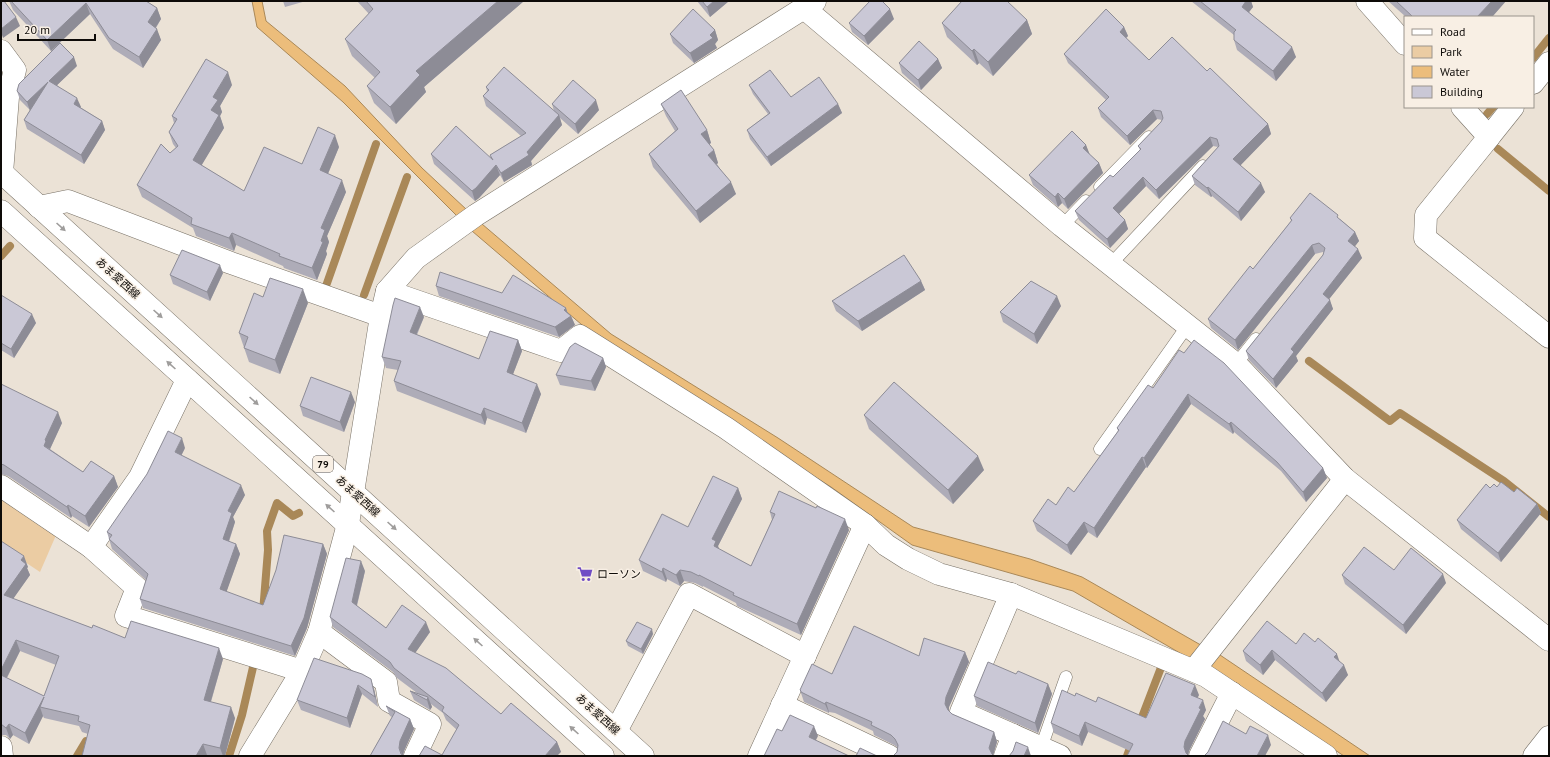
<svg xmlns="http://www.w3.org/2000/svg" width="1550" height="757" viewBox="0 0 1550 757" font-family="'PT Sans','Noto Sans JP',sans-serif">
	<style>
		.green { fill: #ebcca3 }
		.water { fill: #ecbd7b; stroke: #a98858 }
		.lines { fill: none; stroke-linecap: round; stroke-linejoin: round }
		.stream { stroke: #a98858; stroke-width: 8 }
		.lane-casing { stroke: #787166; stroke-width: 13 }
		.street-casing { stroke: #787166; stroke-width: 23 }
		.secondary-casing { stroke: #787166; stroke-width: 23 }
		.primary-casing { stroke: #787166; stroke-width: 23 }
		.lane { stroke: #fff; stroke-width: 12 }
		.street { stroke: #fff; stroke-width: 22 }
		.secondary { stroke: #fff; stroke-width: 22 }
		.primary { stroke: #fff; stroke-width: 22 }
		.wall { fill: #aeacb8; fill-rule: evenodd }
		.shaded-wall { fill: #8d8c96 }
		.building { fill: #cac8d6; stroke: #8d8c96 }
		.oneway { fill: #9f9d9c }
		.labels { text-anchor: middle; dominant-baseline: central; stroke-width: 3; stroke-linejoin: round; paint-order: stroke }
		.shield { fill: #f8efe4; stroke: #544f4a; stroke-width: 1 }
		.shield-label { font-size: 10px; font-weight: bold; fill: #0e0b08 }
		.street-label { font-size: 11px; fill: #0e0b08; stroke: #f8efe4 }
		.poi-label { font-size: 11px; fill: #0e0b08; stroke: #f8efe4; text-anchor: start }
	</style>
	<rect width="100%" height="100%" fill="#ebe2d6"/>
	<polygon class="green" points="1,499 57,533 40,572 1,546"/>
	<polygon class="water" points="252,1 262,1 266,21 345,86 422,168 482,224 611,334 778,438 913,527 1030,559 1082,577 1199,644 1220,655 1370,756 1344,756 1217,671 1185,656 1073,591 912,545 831,487 602,342 472,231 343,102 257,27"/>
	<g class="lines">
		<g class="stream">
			<polyline points="1533,58 1549,38"/>
			<polyline points="1487,114 1493,107"/>
			<polyline points="1498,149 1549,191"/>
			<polyline points="1,256 10,246"/>
			<polyline points="326,286 376,144"/>
			<polyline points="364,295 407,177"/>
			<polyline points="1309,361 1390,421 1400,413 1504,481 1549,517"/>
			<polyline points="263,612 268,550 267,531 277,503 293,516 299,513"/>
			<polyline points="1139,725 1162,665"/>
			<polyline points="77,756 86,741 95,744"/>
			<polyline points="229,756 242,715 254,663"/>
			<polyline points="1127,756 1132,742"/>
		</g>
		<defs>
			<g id="lane">
				<polyline points="1100,187 1149,137"/>
				<polyline points="1062,226 1086,201"/>
				<polyline points="1111,264 1203,166"/>
				<polyline points="1236,364 1256,339"/>
				<polyline points="1100,449 1188,325"/>
				<polyline points="1041,748 1066,677"/>
			</g>
			<g id="street">
				<polyline points="1367,1 1405,44"/>
				<polyline points="804,8 1062,226 1236,364 1345,479 1549,640"/>
				<polyline points="1,51 15,70 8,97 2,173"/>
				<polyline points="1533,83 1549,63"/>
				<polyline points="1462,107 1489,137 1426,215 1425,238 1549,337"/>
				<polyline points="1489,137 1513,107"/>
				<polyline points="39,207 68,201 231,263 381,316"/>
				<polyline points="387,291 561,351 580,336 726,428 865,525"/>
				<polyline points="1,486 91,547 137,588 126,616 302,671"/>
				<polyline points="91,547 140,477 187,380"/>
				<polyline points="1011,594 961,712 1060,756"/>
				<polyline points="319,632 386,682 389,701 430,724 415,756"/>
				<polyline points="1194,670 1345,479"/>
				<polyline points="782,705 889,756"/>
				<polyline points="616,731 689,594 805,656"/>
				<polyline points="1,747 2,756"/>
				<polyline points="250,756 302,671 319,632 348,524 381,316 387,291 416,258 476,215 815,1"/>
				<polyline points="759,756 865,525 886,545 908,559 939,574 1011,594 1206,676 1326,756"/>
				<polyline points="1005,756 1013,735"/>
				<polyline points="1200,756 1232,693"/>
			</g>
			<polyline id="secondary" points="1534,756 1549,737"/>
			<g id="primary">
				<polyline points="1,172 643,756"/>
				<polyline points="1,211 603,756"/>
			</g>
		</defs>
		<use href="#lane" class="lane-casing"/>
		<use href="#street" class="street-casing"/>
		<use href="#secondary" class="secondary-casing"/>
		<use href="#primary" class="primary-casing"/>
		<use href="#lane" class="lane"/>
		<use href="#street" class="street"/>
		<use href="#secondary" class="secondary"/>
		<use href="#primary" class="primary"/>
	</g>
	<g class="wall">
		<polygon points="9,1 146,1 157,8 161,19 156,28 161,40 143,68 113,49 90,14 51,51 13,10"/>
		<polygon points="283,1 306,1 285,7"/>
		<polygon points="357,1 524,1 424,87 426,92 396,124 374,103 367,86 375,78 352,56 345,39 369,14"/>
		<polygon points="697,1 729,1 710,17"/>
		<polygon points="1191,1 1251,1 1253,7 1249,12 1296,57 1276,81 1237,50 1234,40 1234,35"/>
		<polygon points="1388,1 1455,1 1456,2 1506,1 1492,17 1406,17"/>
		<polygon points="894,19 868,45 852,32 849,23"/>
		<polygon points="1027,20 1032,34 993,76 979,63 977,65 947,37 942,23"/>
		<polygon points="1124,27 1128,36 1126,38 1149,60 1207,71 1268,124 1271,134 1240,165 1265,192 1241,221 1212,196 1211,197 1195,185 1192,176 1218,147 1213,146 1159,199 1146,186 1119,214 1125,220 1128,229 1110,248 1079,220 1075,211 1113,177 1140,150 1138,146 1161,122 1162,120 1157,119 1130,145 1101,117 1098,108 1106,100 1068,63 1064,54"/>
		<polygon points="715,30 718,40 715,44 717,48 694,63 673,43 670,34"/>
		<polygon points="938,59 942,68 921,90 902,73 899,63"/>
		<polygon points="77,66 57,85 81,107 80,107 102,121 105,130 84,164 27,129 24,120 30,110 20,100 17,91"/>
		<polygon points="232,85 220,106 222,112 220,116 224,128 201,165 244,191 339,147 328,174 346,192 327,236 329,242 326,251 327,254 317,280 284,268 283,266 236,245 234,251 196,236 193,228 142,197 137,185 170,153 176,148 173,144 169,132 174,123 172,116"/>
		<polygon points="749,85 791,97 838,104 842,113 771,166 750,139 747,130 768,114 753,94"/>
		<polygon points="486,87 554,111 552,104 599,110 578,134 560,118 562,125 531,161 532,165 504,182 500,175 479,198 475,201 434,164 431,154 491,158 490,155 521,136 486,106 483,96 487,91"/>
		<polygon points="661,104 707,130 711,143 709,144 714,150 718,163 717,164 736,194 700,223 653,167 649,154 675,131 666,116"/>
		<polygon points="1086,145 1089,154 1099,163 1103,173 1068,209 1062,203 1058,207 1033,185 1029,175"/>
		<polygon points="1290,218 1340,219 1355,232 1359,241 1355,246 1362,258 1329,299 1333,309 1296,356 1298,361 1276,388 1249,360 1246,351 1323,255 1324,253 1323,252 1315,254 1238,350 1211,328 1208,319 1253,269 1291,221"/>
		<polygon points="223,273 210,301 173,284 170,275"/>
		<polygon points="921,281 925,290 862,331 836,311 832,301"/>
		<polygon points="436,286 502,293 566,308 567,313 571,316 575,325 559,337 439,296"/>
		<polygon points="1,295 36,323 14,358 1,350"/>
		<polygon points="308,303 280,374 249,362 239,333"/>
		<polygon points="1061,306 1037,344 1003,322 1000,312"/>
		<polygon points="424,317 417,335 479,359 518,340 522,351 513,374 541,394 526,433 487,418 485,425 397,391 394,381 398,370 386,368 382,357"/>
		<polygon points="1179,350 1323,468 1327,478 1306,502 1281,471 1234,432 1233,434 1191,404 1147,468 1146,467 1097,538 1088,532 1071,555 1037,531 1033,521 1056,505 1074,492 1118,431 1117,428 1153,388"/>
		<polygon points="603,358 606,367 595,391 560,385 556,375"/>
		<polygon points="1,384 62,423 50,449 83,472 114,476 118,487 89,527 72,516 71,518 8,476 1,474"/>
		<polygon points="355,402 344,432 303,416 300,406"/>
		<polygon points="864,415 984,470 953,504 869,429"/>
		<polygon points="185,448 181,456 245,495 233,517 235,522 229,542 236,544 240,554 226,592 263,605 323,544 327,554 307,628 295,656 143,608 140,599 146,580 112,549 107,532"/>
		<polygon points="1497,487 1514,492 1537,504 1541,513 1501,562 1461,529 1457,520 1490,488"/>
		<polygon points="738,488 742,499 718,546 719,549 751,566 772,520 770,512 849,530 801,635 737,606 736,603 703,586 703,587 695,583 684,581 680,586 667,579 666,582 643,571 639,560 688,527"/>
		<path d="M 1,541 L 28,567 L 27,568 L 30,575 L 13,599 L 92,628 L 125,638 L 223,659 L 211,702 L 235,718 L 225,756 L 213,756 L 207,755 L 207,756 L 82,756 L 88,734 L 82,732 L 79,726 L 44,718 L 43,716 L 29,744 L 13,735 L 10,739 L 6,735 L 1,735 ZM 20,651 L 56,665 L 44,696 L 7,678 Z"/>
		<polygon points="1394,570 1446,583 1406,634 1345,584 1342,575"/>
		<polygon points="365,571 357,606 386,628 430,632 415,653 501,714 557,742 561,752 442,755 457,730 446,720 443,713 431,704 432,707 430,710 414,700 410,691 417,693 397,678 393,672 333,627 330,617"/>
		<polygon points="653,634 643,654 628,646 626,641"/>
		<polygon points="1296,644 1340,662 1348,675 1326,702 1275,660 1263,675 1246,661 1243,651"/>
		<polygon points="965,652 969,662 949,707 949,711 952,714 994,732 997,742 993,755 897,752 897,747 894,745 874,735 873,731 835,713 829,712 829,713 804,702 800,690 832,674 919,656"/>
		<polygon points="362,674 374,689 378,707 362,694 350,728 301,710 297,700"/>
		<polygon points="1016,674 1048,684 1052,694 1038,733 977,706 974,696"/>
		<polygon points="1199,695 1197,698 1206,710 1203,716 1205,719 1189,751 1188,755 1130,751 1088,732 1082,746 1054,733 1051,723 1075,696 1146,718"/>
		<polygon points="386,706 410,719 414,729 404,751 403,755 370,756 392,717 390,716"/>
	</g>
	<g class="shaded-wall">
		<polygon points="498,1 524,1 424,87 426,92 396,124 390,107 416,71"/>
		<polygon points="714,1 729,1 710,17 707,7"/>
		<polygon points="1246,1 1251,1 1253,7 1245,17 1242,7"/>
		<polygon points="1492,1 1506,1 1492,17 1477,17"/>
		<polygon points="86,3 90,14 51,51 47,40"/>
		<polygon points="157,8 161,19 152,33 148,22"/>
		<polygon points="890,9 894,19 868,45 864,36"/>
		<polygon points="16,17 20,26 3,38 1,32 1,29"/>
		<polygon points="1027,20 1032,34 993,76 988,62"/>
		<polygon points="1124,27 1128,36 1123,41 1120,32"/>
		<polygon points="157,29 161,40 143,68 139,57"/>
		<polygon points="715,30 718,40 715,44 717,48 694,63 690,53 710,35"/>
		<polygon points="1292,47 1296,57 1276,81 1273,71"/>
		<polygon points="974,49 979,63 977,65 972,51"/>
		<polygon points="74,57 77,66 52,90 49,81"/>
		<polygon points="938,59 942,68 921,90 918,80"/>
		<polygon points="228,72 232,85 220,106 222,112 220,116 224,128 197,173 193,160 211,110 213,97"/>
		<polygon points="48,82 30,111 27,102"/>
		<polygon points="77,98 81,107 77,112 74,104"/>
		<polygon points="596,100 599,110 578,134 575,124"/>
		<polygon points="838,104 842,113 771,166 767,157"/>
		<polygon points="1153,110 1157,119 1130,145 1127,136"/>
		<polygon points="559,115 562,125 531,161 532,165 504,182 501,173 527,152"/>
		<polygon points="102,121 105,130 84,164 81,155"/>
		<polygon points="1268,124 1271,134 1237,169 1233,159"/>
		<polygon points="707,130 711,143 705,147 701,134"/>
		<polygon points="335,135 339,147 324,183 320,170"/>
		<polygon points="1210,137 1213,146 1159,199 1156,190"/>
		<polygon points="1086,145 1090,155 1083,148"/>
		<polygon points="714,150 718,163 713,167 708,155"/>
		<polygon points="1099,163 1103,173 1068,209 1064,199"/>
		<polygon points="496,165 500,175 479,198 475,201 472,191"/>
		<polygon points="1143,177 1146,186 1116,217 1113,208"/>
		<polygon points="342,180 346,192 327,236 329,242 326,251 327,254 317,280 312,268 321,241 321,228"/>
		<polygon points="731,182 736,194 700,223 696,211"/>
		<polygon points="1261,183 1265,192 1241,221 1238,212"/>
		<polygon points="1208,187 1212,196 1211,197 1207,188"/>
		<polygon points="1058,193 1062,203 1058,207 1055,197"/>
		<polygon points="1125,220 1128,229 1110,248 1107,239"/>
		<polygon points="1355,232 1359,241 1352,250 1348,241"/>
		<polygon points="232,233 236,245 234,251 229,238"/>
		<polygon points="1312,245 1315,254 1238,350 1235,340"/>
		<polygon points="1358,249 1362,258 1326,303 1323,294"/>
		<polygon points="220,265 223,273 210,301 207,292"/>
		<polygon points="921,281 925,290 862,331 858,321"/>
		<polygon points="303,289 308,303 280,374 275,360"/>
		<polygon points="1057,296 1061,306 1037,344 1034,334"/>
		<polygon points="1330,300 1333,309 1296,356 1298,361 1276,388 1273,379 1291,349"/>
		<polygon points="420,307 424,317 413,342 410,332"/>
		<polygon points="566,308 569,317 571,316 575,325 559,337 555,327"/>
		<polygon points="32,314 36,323 14,358 11,349"/>
		<polygon points="518,340 522,351 510,382 507,372"/>
		<polygon points="603,358 606,367 595,391 591,381"/>
		<polygon points="537,384 541,394 526,433 522,423"/>
		<polygon points="351,392 355,402 344,432 340,422"/>
		<polygon points="1188,394 1191,404 1147,468 1144,458"/>
		<polygon points="484,408 487,418 485,425 481,415"/>
		<polygon points="58,412 62,423 50,449 44,446 45,440"/>
		<polygon points="1231,422 1234,432 1233,434 1229,424"/>
		<polygon points="182,438 185,448 178,462 175,452"/>
		<polygon points="978,456 984,470 953,504 948,490"/>
		<polygon points="1142,457 1146,467 1097,538 1094,528"/>
		<polygon points="1323,468 1327,478 1306,502 1303,492"/>
		<polygon points="114,476 118,487 89,527 85,516"/>
		<polygon points="241,485 245,495 233,517 235,522 226,549 223,539 228,511"/>
		<polygon points="738,488 742,499 718,546 720,552 714,546 712,539"/>
		<polygon points="1537,504 1541,513 1501,562 1498,553"/>
		<polygon points="68,505 72,516 71,518 67,507"/>
		<polygon points="845,519 849,530 801,635 797,624"/>
		<polygon points="1084,522 1088,532 1071,555 1067,545"/>
		<polygon points="236,544 240,554 224,599 220,589"/>
		<polygon points="323,544 327,554 307,628 295,656 291,646"/>
		<polygon points="24,556 28,567 27,568 30,575 8,606 4,595 21,560"/>
		<polygon points="361,561 365,571 355,612 352,602"/>
		<polygon points="663,568 667,579 666,582 662,572"/>
		<polygon points="680,570 684,581 680,586 676,575"/>
		<polygon points="1443,574 1446,583 1406,634 1403,625"/>
		<polygon points="426,622 430,632 411,659 408,649"/>
		<polygon points="652,629 653,634 643,654 641,649"/>
		<polygon points="16,640 20,651 3,685 1,678 1,670"/>
		<polygon points="219,648 223,659 208,711 204,700"/>
		<polygon points="1272,650 1275,660 1263,675 1260,665"/>
		<polygon points="965,652 969,662 949,707 949,714 945,704 946,697"/>
		<polygon points="1337,654 1340,663 1334,657"/>
		<polygon points="1344,665 1348,675 1326,702 1322,693"/>
		<polygon points="371,679 374,689 378,707 375,697"/>
		<polygon points="1048,684 1052,694 1038,733 1035,723"/>
		<polygon points="358,685 362,694 350,728 347,718"/>
		<polygon points="1195,685 1199,695 1194,705 1191,695"/>
		<polygon points="44,697 40,707 43,716 29,744 25,733"/>
		<polygon points="428,697 432,707 430,710 427,700"/>
		<polygon points="1203,700 1206,710 1203,716 1205,719 1189,751 1188,756 1187,756 1184,747 1185,741"/>
		<polygon points="826,702 829,712 829,713 825,704"/>
		<polygon points="231,707 235,718 225,756 223,756 220,748"/>
		<polygon points="410,719 414,729 404,751 403,756 399,748 400,741"/>
		<polygon points="1085,722 1088,732 1082,746 1079,736"/>
		<polygon points="9,724 13,735 10,739 6,728"/>
		<polygon points="814,726 818,736 813,746 809,737"/>
		<polygon points="994,732 997,742 993,756 989,748"/>
		<polygon points="1268,735 1271,745 1265,756 1257,756"/>
		<polygon points="557,742 561,752 557,756 545,756"/>
		<polygon points="203,744 207,755 207,756 196,756"/>
		<polygon points="1028,747 1031,756 1024,756"/>
	</g>
	<g class="building">
		<polygon points="1,1 4,1 16,17 1,29"/>
		<polygon points="11,1 146,1 157,8 148,22 157,29 139,57 109,38 86,3 47,40"/>
		<polygon points="366,1 498,1 416,71 420,75 390,107 367,86 380,72 345,39 373,9"/>
		<polygon points="702,1 714,1 707,7"/>
		<polygon points="870,1 882,1 890,9 864,36 849,23"/>
		<polygon points="962,1 1007,1 1027,20 988,62 974,49 972,51 942,23"/>
		<polygon points="1200,1 1246,1 1242,7 1292,47 1273,71 1234,40 1234,32 1236,30"/>
		<polygon points="1396,1 1455,1 1456,2 1456,1 1492,1 1477,17 1413,17"/>
		<polygon points="693,9 715,30 710,35 713,38 690,53 670,34"/>
		<polygon points="1106,9 1124,27 1120,32 1149,60 1172,37 1207,71 1210,68 1268,124 1233,159 1261,183 1238,212 1208,187 1207,188 1192,176 1219,146 1217,139 1210,137 1156,190 1143,177 1113,208 1125,220 1107,239 1075,211 1110,175 1113,177 1141,149 1138,146 1161,122 1163,118 1161,111 1153,110 1127,136 1098,108 1109,97 1064,54"/>
		<polygon points="919,41 938,59 918,80 899,63"/>
		<polygon points="60,43 74,57 49,81 77,98 74,104 102,121 81,155 24,120 48,82 27,102 17,91 19,84"/>
		<polygon points="206,59 228,72 213,97 218,100 211,110 219,115 193,160 244,191 264,147 302,164 318,127 335,135 320,170 342,180 321,228 325,230 321,241 323,242 312,268 279,256 280,254 232,233 229,238 191,224 192,218 137,185 161,144 170,153 178,146 169,132 177,119 172,116"/>
		<polygon points="504,67 559,115 527,152 529,155 501,173 496,165 476,188 472,191 431,154 456,126 493,160 490,155 526,133 483,96 489,90 486,87"/>
		<polygon points="770,70 791,97 819,77 838,104 767,157 747,130 770,113 749,85"/>
		<polygon points="573,80 596,100 575,124 552,104"/>
		<polygon points="681,90 707,130 701,134 714,150 708,155 731,182 696,211 649,154 678,129 661,104"/>
		<polygon points="1072,131 1086,145 1083,148 1099,163 1064,199 1058,193 1055,197 1029,175"/>
		<polygon points="1310,193 1338,215 1337,217 1355,232 1348,241 1358,249 1323,294 1330,300 1291,349 1294,352 1273,379 1246,351 1323,255 1325,248 1319,243 1312,245 1235,340 1208,319 1250,266 1253,269 1292,220 1290,218"/>
		<polygon points="182,250 220,265 207,292 170,275"/>
		<polygon points="904,255 921,281 858,321 832,301"/>
		<polygon points="440,272 502,293 513,275 566,308 564,310 571,316 555,327 436,286"/>
		<polygon points="270,278 303,289 275,360 244,348 248,337 239,333 254,293 263,297"/>
		<polygon points="1031,281 1057,296 1034,334 1000,312"/>
		<polygon points="1,295 32,314 11,349 1,343"/>
		<polygon points="395,298 420,307 410,332 479,359 490,331 518,340 507,372 537,384 522,423 484,408 481,415 394,381 401,361 382,357 393,305"/>
		<polygon points="1194,340 1224,363 1323,468 1303,492 1277,462 1231,422 1229,424 1188,394 1144,458 1142,457 1094,528 1084,522 1067,545 1033,521 1048,499 1056,505 1068,487 1074,492 1119,430 1117,428 1148,385 1153,388 1179,350 1184,353"/>
		<polygon points="575,343 603,358 591,381 556,375 570,347"/>
		<polygon points="311,377 351,392 340,422 300,406"/>
		<polygon points="894,382 978,456 948,490 864,415"/>
		<polygon points="1,384 58,412 45,440 46,441 44,446 83,472 91,461 114,476 85,516 68,505 67,507 4,465 1,464"/>
		<polygon points="168,431 182,438 175,452 241,485 228,511 232,513 223,539 236,544 220,589 263,605 276,570 284,535 323,544 304,618 291,646 140,599 148,574 109,539 112,535 107,532 147,474"/>
		<polygon points="713,476 738,488 712,539 716,541 714,546 751,566 775,514 770,512 779,491 816,508 817,506 845,519 797,624 733,595 734,593 699,575 699,576 691,572 680,570 676,575 663,568 662,572 639,560 662,514 688,527"/>
		<polygon points="1501,482 1514,492 1517,488 1537,504 1498,553 1457,520 1486,484 1490,488 1494,484 1497,487"/>
		<polygon points="1,541 24,556 21,560 26,564 4,595 92,628 93,625 125,638 131,621 219,648 204,700 231,707 220,748 203,744 196,756 82,756 90,725 78,721 79,716 40,707 44,697 25,733 9,724 6,728 1,724 1,675 44,696 59,656 16,640 1,670"/>
		<polygon points="1364,547 1394,570 1411,548 1443,574 1403,625 1342,575"/>
		<polygon points="346,558 361,561 352,602 386,628 402,605 426,622 408,649 446,668 501,714 511,703 557,742 545,756 419,756 425,746 442,755 459,725 442,711 444,707 394,668 390,662 330,617"/>
		<polygon points="1267,621 1296,644 1304,633 1315,642 1318,638 1337,654 1334,657 1344,665 1322,693 1272,650 1260,665 1243,651"/>
		<polygon points="637,622 652,629 641,649 626,641"/>
		<polygon points="854,626 919,656 924,638 965,652 946,697 945,704 948,710 952,714 994,732 989,748 992,754 994,756 893,756 897,752 898,745 895,739 891,735 871,725 872,722 831,704 826,702 825,704 801,692 801,691 800,690 812,664 832,674"/>
		<polygon points="314,658 362,674 371,679 375,697 358,685 347,718 297,700"/>
		<polygon points="988,662 1016,674 1018,671 1048,684 1035,723 974,696"/>
		<polygon points="1166,673 1195,685 1191,695 1203,700 1199,708 1201,709 1185,741 1184,747 1186,753 1189,756 1127,756 1133,744 1085,722 1079,736 1051,723 1062,690 1075,696 1076,693 1096,702 1098,697 1146,718"/>
		<polygon points="410,691 428,697 427,700"/>
		<polygon points="386,706 410,719 400,741 399,748 401,754 405,756 370,756 395,712"/>
		<polygon points="790,715 814,726 809,737 849,756 764,756 777,729 782,731"/>
		<polygon points="1223,721 1246,734 1250,726 1268,735 1257,756 1204,756 1208,752"/>
		<polygon points="1016,742 1028,747 1024,756 1009,756 1013,751"/>
		<polygon points="860,748 877,756 856,756"/>
	</g>
	<defs><path id="oneway-solid" d="M-6-.8H1V-3.2L6.5 0L1 3.2V.8H-6Z"/></defs>
	<g class="oneway">
		<use href="#oneway-solid" transform="translate(61 227) rotate(42)"/>
		<use href="#oneway-solid" transform="translate(158 314) rotate(42)"/>
		<use href="#oneway-solid" transform="translate(171 365) rotate(-138)"/>
		<use href="#oneway-solid" transform="translate(254 401) rotate(42)"/>
		<use href="#oneway-solid" transform="translate(330 508) rotate(-138)"/>
		<use href="#oneway-solid" transform="translate(392 526) rotate(42)"/>
		<use href="#oneway-solid" transform="translate(478 642) rotate(-138)"/>
		<use href="#oneway-solid" transform="translate(574 730) rotate(-138)"/>
	</g>
	<defs>
		<symbol id="supermarket-bare" viewBox="-9 -9 18 18"><path d="M-6-5.5h2.5l.6 2H6L4.5 2H-2.5L-4.4-4H-6ZM-1.5 3.2a1.3 1.3 0 1 0 .1 0ZM3 3.2a1.3 1.3 0 1 0 .1 0Z" fill="#6f4cc5" stroke="#f8efe4" stroke-width="2.5" paint-order="stroke"/></symbol>
	</defs>
	<g fill-rule="evenodd">
		<use href="#supermarket-bare" x="574" y="563" width="22" height="22"/>
	</g>
	<g class="labels">
		<rect class="shield" x="313" y="456" width="20" height="16" rx="3"/>
		<g class="shield-label">
			<text x="323" y="464">79</text>
		</g>
		<g class="street-label">
			<text transform="translate(118 278) rotate(42)">あま愛西線</text>
			<text transform="translate(358 496) rotate(42)">あま愛西線</text>
			<text transform="translate(598 714) rotate(42)">あま愛西線</text>
		</g>
		<g class="poi-label">
			<text x="597" y="574">ローソン</text>
		</g>
	</g>
	<rect width="1550" height="757" fill="none" stroke="#0e0b08" stroke-width="4"/>
	<rect x="1404" y="16" width="130" height="92" fill="#f8efe4" stroke="#9a948c"/>
	<rect x="1412" y="29" width="20" height="6" fill="#ffffff" stroke="#9a948c"/>
	<text x="1440" y="36" font-size="12" fill="#0e0b08">Road</text>
	<rect x="1412" y="46" width="20" height="12" fill="#ebcca3" stroke="#9a948c"/>
	<text x="1440" y="56" font-size="12" fill="#0e0b08">Park</text>
	<rect x="1412" y="66" width="20" height="12" fill="#ecbd7b" stroke="#9a948c"/>
	<text x="1440" y="76" font-size="12" fill="#0e0b08">Water</text>
	<rect x="1412" y="86" width="20" height="12" fill="#cac8d6" stroke="#9a948c"/>
	<text x="1440" y="96" font-size="12" fill="#0e0b08">Building</text>
	<path d="M18 34v6h77v-6" fill="none" stroke="#0e0b08" stroke-width="2"/>
	<text x="24" y="34" font-size="12" fill="#0e0b08" stroke="#f8efe4" stroke-width="3" paint-order="stroke">20 m</text>
</svg>
